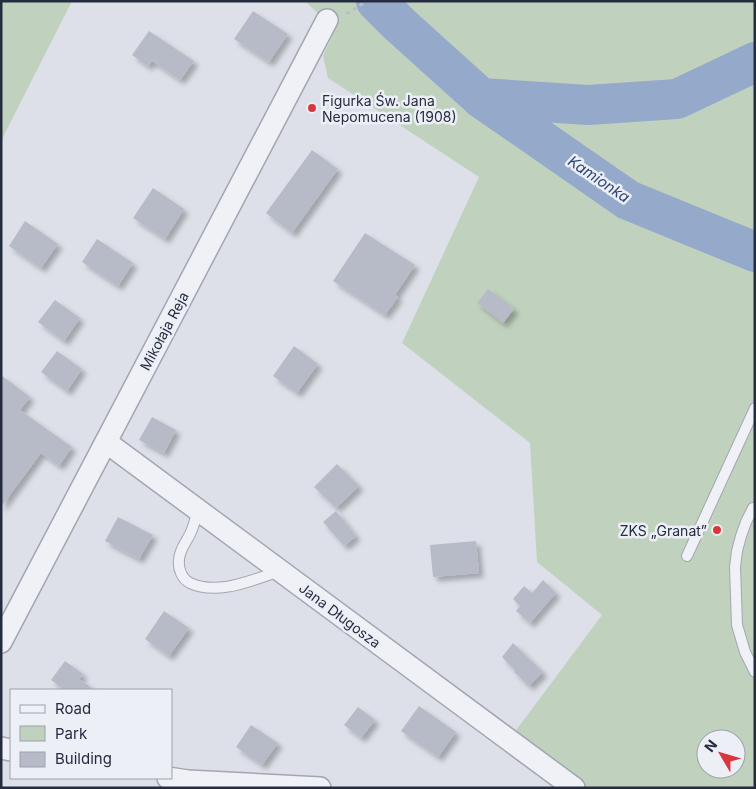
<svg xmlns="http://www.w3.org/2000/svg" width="756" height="789" viewBox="0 0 756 789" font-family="Inter,sans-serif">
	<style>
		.green { fill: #c0d2bd; fill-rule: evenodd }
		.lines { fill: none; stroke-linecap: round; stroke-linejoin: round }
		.river { stroke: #95a9cb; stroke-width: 40 }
		.building { fill: #b7bbc8; filter: url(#shadow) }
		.service-casing { stroke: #a2a6b2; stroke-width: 12 }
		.minor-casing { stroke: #a2a6b2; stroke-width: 24 }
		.path { stroke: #bbbec6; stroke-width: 3; stroke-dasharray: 4 4; stroke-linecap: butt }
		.service { stroke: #f0f1f6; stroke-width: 10 }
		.minor { stroke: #f0f1f6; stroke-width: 21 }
		.poi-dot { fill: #d73840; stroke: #eceff5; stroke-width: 2 }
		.labels { text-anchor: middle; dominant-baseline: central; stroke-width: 5; stroke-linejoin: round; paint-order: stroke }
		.poi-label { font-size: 14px; fill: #252c3f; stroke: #eceff5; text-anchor: start }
		.street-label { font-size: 14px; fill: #252c3f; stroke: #eceff5 }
		.water-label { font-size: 15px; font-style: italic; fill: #2d4676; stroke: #eceff5 }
	</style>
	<defs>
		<filter id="shadow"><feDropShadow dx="4.5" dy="4.5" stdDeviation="2.5" flood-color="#0004"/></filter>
	</defs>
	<rect width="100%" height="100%" fill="#dde0e8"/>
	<g class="green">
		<polygon points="1,1 72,1 1,141"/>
		<path d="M 305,1 L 755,1 L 755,788 L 582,788 L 511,737 L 602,615 L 537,562 L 530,443 L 402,343 L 479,177 L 328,78 L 323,56 L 335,30 ZM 706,739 L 736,739 L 736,769 L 706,769 Z"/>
	</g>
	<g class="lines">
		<g class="river">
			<polyline points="376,1 399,24 481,98 588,105 677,99 755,62"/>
			<polyline points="481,98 628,200 755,252"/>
		</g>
	</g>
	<g class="building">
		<polygon points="253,11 288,34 269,62 234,39"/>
		<polygon points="149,31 194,61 180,80 152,61 148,66 132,55"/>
		<polygon points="312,150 338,169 292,233 266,213"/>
		<polygon points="153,188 184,209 165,239 133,218"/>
		<polygon points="25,221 58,244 41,268 9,246"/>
		<polygon points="365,233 415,265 395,295 398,297 385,315 333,281"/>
		<polygon points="97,239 133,263 118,286 82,262"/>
		<polygon points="488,289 514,309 503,323 477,303"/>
		<polygon points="55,300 80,318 64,341 38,322"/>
		<polygon points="294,346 318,364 297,393 273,376"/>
		<polygon points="57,351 82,369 67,391 41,372"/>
		<polygon points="1,375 30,397 20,410 72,447 59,466 41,453 1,507"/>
		<polygon points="152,417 176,430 164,453 139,440"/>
		<polygon points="337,464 359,486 336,508 314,487"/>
		<polygon points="336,511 356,536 344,546 323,522"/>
		<polygon points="118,517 153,535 139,559 105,541"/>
		<polygon points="476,541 479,573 433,577 430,545"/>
		<polygon points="543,580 556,593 530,623 516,611 520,606 513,599 524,586 532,593"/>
		<polygon points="164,611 189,628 169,656 145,639"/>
		<polygon points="513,643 543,672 529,686 514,672 515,670 502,657"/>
		<polygon points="65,661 83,674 79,679 95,690 65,690 51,680"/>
		<polygon points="419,706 456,732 438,757 401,731"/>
		<polygon points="358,707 375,720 361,738 344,725"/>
		<polygon points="251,725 278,743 262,765 236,747"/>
	</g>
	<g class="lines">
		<defs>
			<g id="service">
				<polyline points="753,508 746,522 741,536 737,551 735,567 737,625 745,652 755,672"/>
				<path d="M 198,510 C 196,517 194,525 191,532 C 187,541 179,550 179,560 C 178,569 182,579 190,583 C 218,596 252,580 280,571"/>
				<polyline points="687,556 755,408"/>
			</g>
			<g id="minor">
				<polyline points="106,442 574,788"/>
				<polyline points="1,642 327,20"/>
				<polyline points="1,748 11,750"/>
				<polyline points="168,778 188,781 320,788"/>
			</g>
		</defs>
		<use href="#service" class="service-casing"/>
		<use href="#minor" class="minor-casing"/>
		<polyline class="path" points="346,14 367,1"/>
		<use href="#service" class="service"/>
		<use href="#minor" class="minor"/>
	</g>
	<g class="poi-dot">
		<circle cx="312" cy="108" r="5"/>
		<circle cx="717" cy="530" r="5"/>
	</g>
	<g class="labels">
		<g class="poi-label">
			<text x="322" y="100">Figurka Św. Jana<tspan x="322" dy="16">Nepomucena (1908)</tspan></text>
			<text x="707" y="530" text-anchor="end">ZKS „Granat”</text>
		</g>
		<g class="street-label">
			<text transform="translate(164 331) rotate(-62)">Mikołaja Reja</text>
			<text transform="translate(340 615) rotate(37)">Jana Długosza</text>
		</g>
		<g class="water-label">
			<text transform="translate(599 179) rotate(34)">Kamionka</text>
		</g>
	</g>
	<rect width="756" height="789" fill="none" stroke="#252c3f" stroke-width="5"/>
	<rect x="10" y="689" width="162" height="90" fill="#eceff5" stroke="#9ca1ac"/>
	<rect x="20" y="705" width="25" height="8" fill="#f0f1f6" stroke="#9ca1ac"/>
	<text x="55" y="714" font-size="15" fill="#252c3f">Road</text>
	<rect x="20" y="726" width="25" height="15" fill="#c0d2bd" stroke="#9ca1ac"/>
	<text x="55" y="739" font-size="15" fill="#252c3f">Park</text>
	<rect x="20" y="752" width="25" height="15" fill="#b7bbc8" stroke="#9ca1ac"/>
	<text x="55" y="764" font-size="15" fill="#252c3f">Building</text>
	<g transform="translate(721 754) rotate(308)"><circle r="24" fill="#eceff5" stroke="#9ca1ac"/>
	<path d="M0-4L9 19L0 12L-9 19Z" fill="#d73840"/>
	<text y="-8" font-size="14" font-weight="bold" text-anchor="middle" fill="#252c3f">N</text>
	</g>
</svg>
